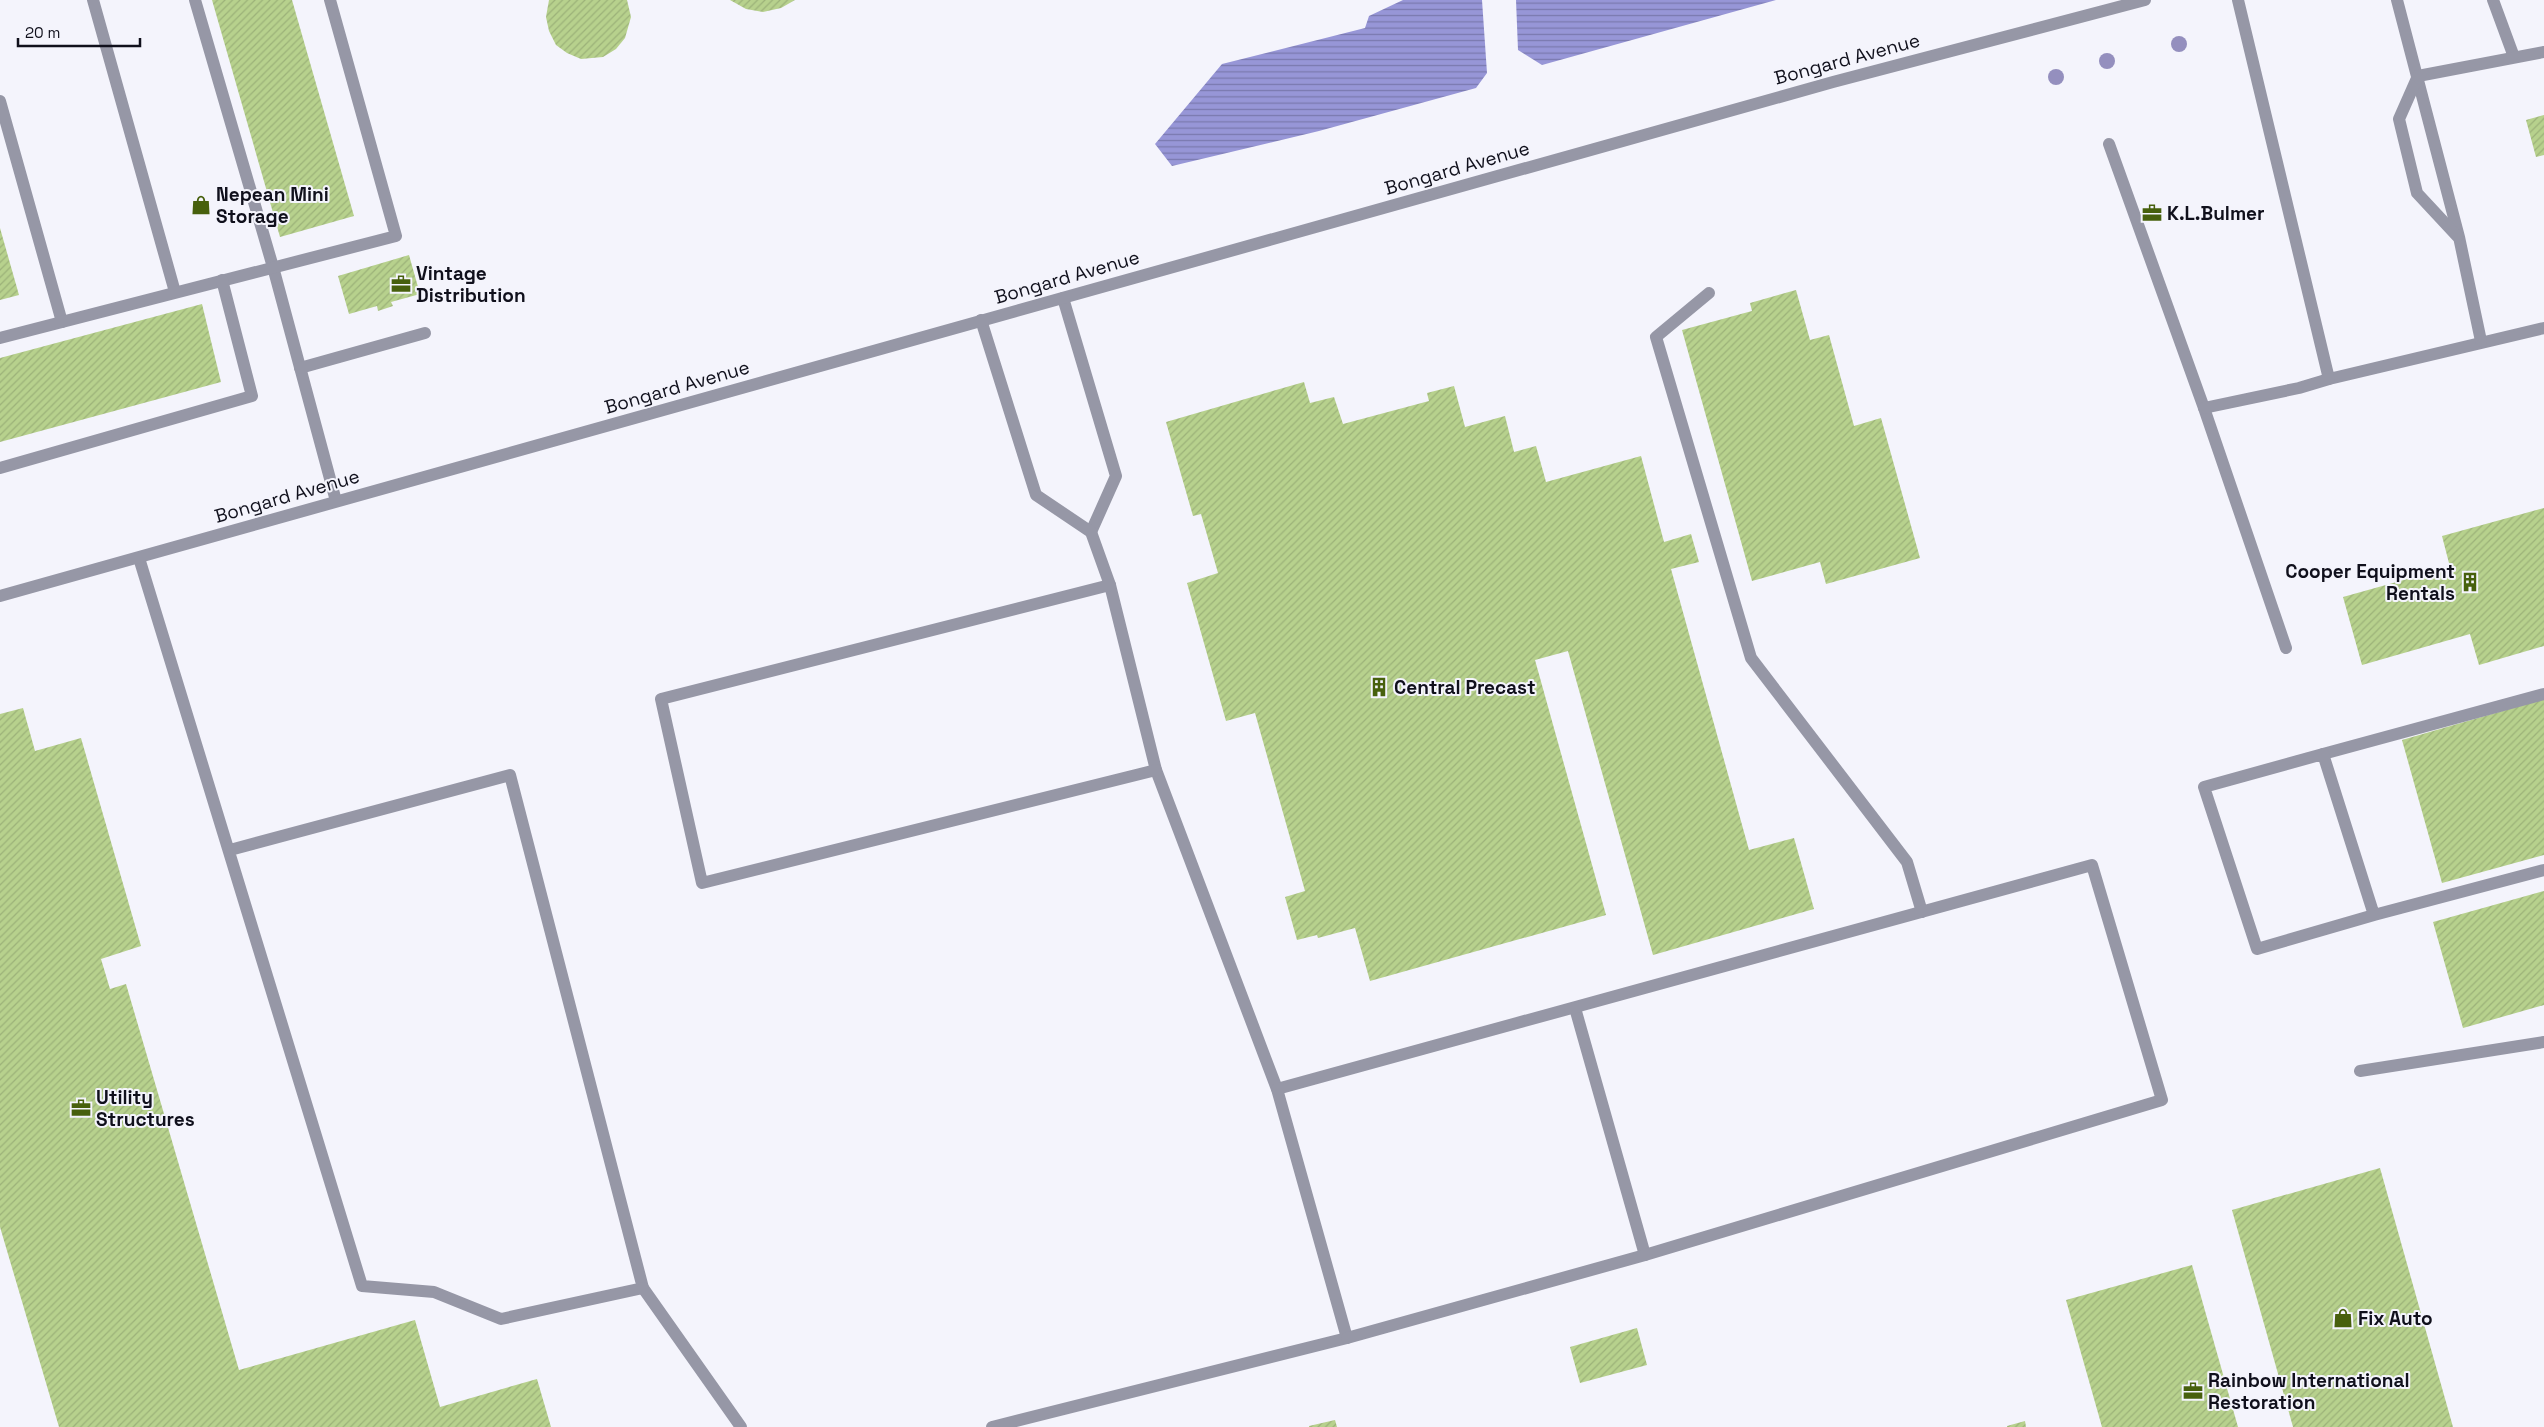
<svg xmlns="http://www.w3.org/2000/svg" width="2544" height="1427" viewBox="0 0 2544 1427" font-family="'Space Grotesk',sans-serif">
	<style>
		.water { fill: url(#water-rules) }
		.building { fill: url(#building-hatch) }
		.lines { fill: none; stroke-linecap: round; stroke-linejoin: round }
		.service { stroke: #9697a6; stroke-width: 12 }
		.minor { stroke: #9697a6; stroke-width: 12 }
		.tree { fill: #948fbe }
		.labels { text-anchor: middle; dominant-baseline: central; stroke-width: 4; stroke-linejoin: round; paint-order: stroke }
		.street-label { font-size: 19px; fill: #10101c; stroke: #f4f4fc }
		.poi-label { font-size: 19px; font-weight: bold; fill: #10101c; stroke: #f4f4fc; text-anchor: start }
	</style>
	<defs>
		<pattern id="water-rules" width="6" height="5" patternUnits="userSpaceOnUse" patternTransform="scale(1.25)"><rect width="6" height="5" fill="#9796d7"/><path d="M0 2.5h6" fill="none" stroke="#7a79ae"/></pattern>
		<pattern id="building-hatch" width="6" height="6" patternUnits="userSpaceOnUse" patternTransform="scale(1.25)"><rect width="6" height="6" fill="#b7d18d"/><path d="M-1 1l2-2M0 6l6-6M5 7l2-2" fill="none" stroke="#9cb279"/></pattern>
	</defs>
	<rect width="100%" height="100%" fill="#f4f4fc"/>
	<g class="water">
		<polygon points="1403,0 1482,0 1487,73 1476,88 1319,131 1172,166 1155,144 1222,64 1365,28 1369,16"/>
		<polygon points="1516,0 1776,0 1542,65 1518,50"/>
	</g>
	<g class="building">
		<polygon points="212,0 292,0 354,216 280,237"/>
		<polygon points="549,0 627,0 631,17 625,38 616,49 603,57 581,59 567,53 556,45 549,31 546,17"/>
		<polygon points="730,0 795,0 781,8 763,12 746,9"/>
		<polygon points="2544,115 2544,155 2536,157 2526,120"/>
		<polygon points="0,228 19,295 0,300"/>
		<polygon points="409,255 420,294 391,302 393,306 378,311 377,306 349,314 338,276"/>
		<polygon points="1796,290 1810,340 1829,335 1854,426 1881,418 1920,558 1826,584 1820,562 1752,581 1682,330 1752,311 1750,303"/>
		<polygon points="202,304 221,382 0,442 0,358"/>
		<polygon points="1304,382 1310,403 1334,397 1343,424 1429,401 1427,393 1454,386 1465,427 1505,416 1514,452 1536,446 1546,482 1641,456 1664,542 1691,534 1699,562 1671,569 1749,850 1794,838 1814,909 1653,955 1568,651 1535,660 1606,915 1370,981 1355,928 1318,938 1317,935 1297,940 1285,897 1305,891 1255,713 1226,721 1187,583 1218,573 1201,514 1193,516 1166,422"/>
		<polygon points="2544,508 2544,646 2479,665 2470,634 2362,665 2343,597 2450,567 2442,536"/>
		<polygon points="2544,699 2544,855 2442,883 2402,740"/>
		<polygon points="23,708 35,751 81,738 141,946 101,959 110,989 126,984 239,1370 415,1320 440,1407 537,1379 551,1427 59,1427 0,1227 0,714"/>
		<polygon points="2544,891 2544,1005 2463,1028 2433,922"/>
		<polygon points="2380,1168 2453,1427 2293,1427 2232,1210"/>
		<polygon points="2192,1265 2238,1427 2102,1427 2066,1300"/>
		<polygon points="1637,1328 1647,1365 1580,1383 1570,1347"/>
		<polygon points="1335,1420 1337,1427 1309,1427 1309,1426"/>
		<polygon points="2025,1421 2026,1427 2007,1427 2007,1426"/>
	</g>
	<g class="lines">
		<g class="service">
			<polyline points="93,0 175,292"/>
			<polyline points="195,0 273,267 336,501"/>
			<polyline points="2238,0 2329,379 2544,328"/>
			<polyline points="2397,0 2459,237 2481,341"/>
			<polyline points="2493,0 2514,57"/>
			<polyline points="0,101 62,322"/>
			<polyline points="2109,144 2204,408 2286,648"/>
			<polyline points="2457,236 2417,193 2399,119 2418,76 2544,52"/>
			<polyline points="1709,293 1656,337 1751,658 1907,862 1922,912"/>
			<polyline points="1063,298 1116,476 1091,532"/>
			<polyline points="981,320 1036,495 1091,532 1110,585 1156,770 1277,1089 1347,1338 992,1427"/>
			<polyline points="0,338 396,236 330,0"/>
			<polyline points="300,368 425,333"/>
			<polyline points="2204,408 2299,388 2329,379"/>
			<polyline points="0,468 252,396 222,280"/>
			<polyline points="139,558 362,1286 434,1292 501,1319 643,1288 510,775 230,850"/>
			<polyline points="1110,585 661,699 702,883 1156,770"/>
			<polyline points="2323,754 2544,694"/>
			<polyline points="2374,915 2323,754 2204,787 2257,949 2374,915 2544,870"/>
			<polyline points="1575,1008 1645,1255"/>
			<polyline points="2360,1071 2544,1042"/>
			<polyline points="1277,1089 2092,865 2162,1100 1645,1255 1347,1338"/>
			<polyline points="643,1288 741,1427"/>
		</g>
		<polyline class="minor" points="0,596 1833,82 2145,0"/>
	</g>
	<g class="tree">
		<circle cx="2179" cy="44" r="8"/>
		<circle cx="2107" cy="61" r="8"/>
		<circle cx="2056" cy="77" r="8"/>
	</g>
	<defs>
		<symbol id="shop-bare" viewBox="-9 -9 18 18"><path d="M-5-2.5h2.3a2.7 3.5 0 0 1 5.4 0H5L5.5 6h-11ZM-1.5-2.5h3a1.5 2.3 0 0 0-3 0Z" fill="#47600d" stroke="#f4f4fc" stroke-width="2.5" paint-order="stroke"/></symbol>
		<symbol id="office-bare" viewBox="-9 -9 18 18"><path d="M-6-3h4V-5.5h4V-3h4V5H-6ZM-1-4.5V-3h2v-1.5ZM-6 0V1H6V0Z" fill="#47600d" stroke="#f4f4fc" stroke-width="2.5" paint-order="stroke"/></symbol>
		<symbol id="building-bare" viewBox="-9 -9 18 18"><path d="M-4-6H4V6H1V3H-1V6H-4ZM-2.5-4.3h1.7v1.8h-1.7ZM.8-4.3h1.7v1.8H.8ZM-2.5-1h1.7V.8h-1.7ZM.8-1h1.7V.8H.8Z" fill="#47600d" stroke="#f4f4fc" stroke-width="2.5" paint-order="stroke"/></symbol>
	</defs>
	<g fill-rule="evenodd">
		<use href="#shop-bare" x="187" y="191" width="28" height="28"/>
		<use href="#office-bare" x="2138" y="199" width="28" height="28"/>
		<use href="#office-bare" x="387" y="270" width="28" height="28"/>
		<use href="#building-bare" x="2456" y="568" width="28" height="28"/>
		<use href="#building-bare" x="1365" y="673" width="28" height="28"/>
		<use href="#office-bare" x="67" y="1094" width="28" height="28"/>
		<use href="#shop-bare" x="2329" y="1304" width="28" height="28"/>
		<use href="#office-bare" x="2179" y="1377" width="28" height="28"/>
	</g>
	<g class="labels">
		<g class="street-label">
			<text transform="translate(1847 59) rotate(-15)">Bongard Avenue</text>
			<text transform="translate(1457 168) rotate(-16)">Bongard Avenue</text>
			<text transform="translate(1067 277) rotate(-16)">Bongard Avenue</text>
			<text transform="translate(677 387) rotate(-16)">Bongard Avenue</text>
			<text transform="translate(287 496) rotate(-16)">Bongard Avenue</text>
		</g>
		<g class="poi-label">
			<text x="216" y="194">Nepean Mini<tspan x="216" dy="22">Storage</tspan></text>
			<text x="2167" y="213">K.L.Bulmer</text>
			<text x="416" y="273">Vintage<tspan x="416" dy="22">Distribution</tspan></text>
			<text x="2455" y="571" text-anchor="end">Cooper Equipment<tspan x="2455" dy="22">Rentals</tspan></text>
			<text x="1394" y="687">Central Precast</text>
			<text x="96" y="1097">Utility<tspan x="96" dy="22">Structures</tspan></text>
			<text x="2358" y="1318">Fix Auto</text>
			<text x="2208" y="1380">Rainbow International<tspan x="2208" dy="22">Restoration</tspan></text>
		</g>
	</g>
	<path d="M18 38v8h122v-8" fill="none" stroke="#10101c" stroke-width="2.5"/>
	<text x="25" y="38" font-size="15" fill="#10101c" stroke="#f4f4fc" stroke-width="4" paint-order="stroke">20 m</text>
</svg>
